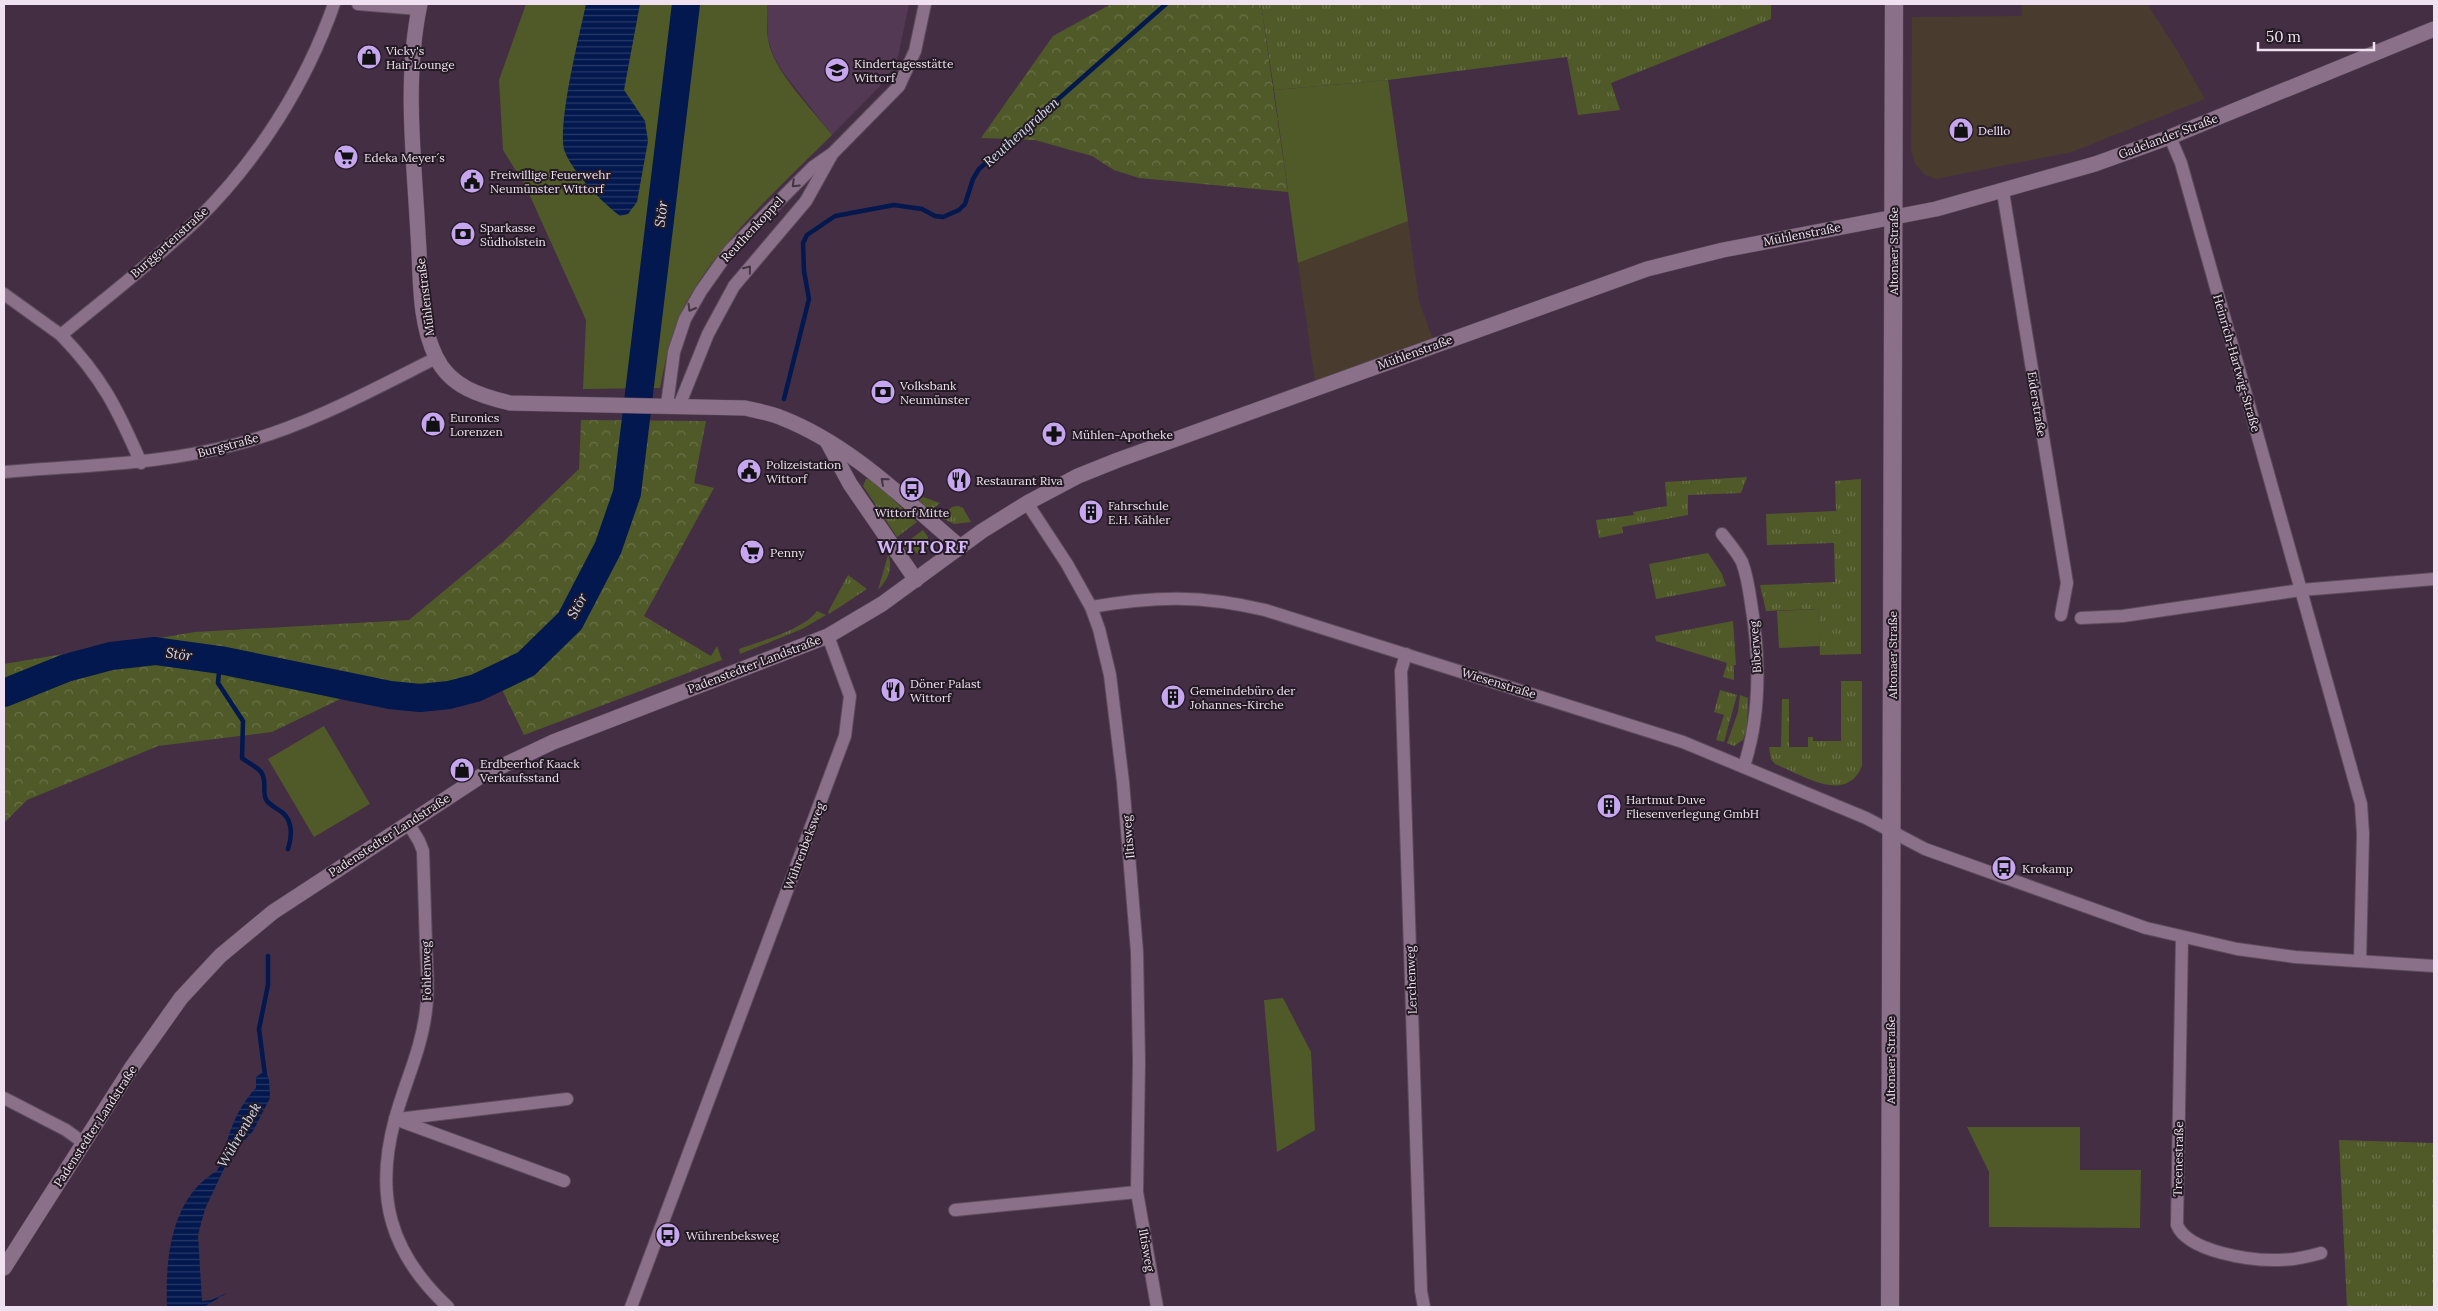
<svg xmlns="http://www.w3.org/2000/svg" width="2438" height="1311" viewBox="0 0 2438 1311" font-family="Lora,serif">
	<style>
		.commercial { fill: #493c2e }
		.built { fill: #533953 }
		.grass { fill: url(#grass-tufts) }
		.forest { fill: url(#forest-crowns) }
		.park { fill: #505a28 }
		.water { fill: url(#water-rules) }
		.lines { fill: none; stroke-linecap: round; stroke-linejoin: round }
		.stream { stroke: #02184e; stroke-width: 4.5 }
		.river { stroke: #02184e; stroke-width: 28 }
		.minor-casing { stroke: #5d4b5d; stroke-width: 14 }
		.tertiary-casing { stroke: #5d4b5d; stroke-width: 16 }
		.secondary-casing { stroke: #5d4b5d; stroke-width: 19 }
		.minor { stroke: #8a7189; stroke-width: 12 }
		.tertiary { stroke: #8a7189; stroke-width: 15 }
		.secondary { stroke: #8a7189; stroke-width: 18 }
		.oneway { stroke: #433442 }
		.labels { text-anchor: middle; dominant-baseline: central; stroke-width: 4; stroke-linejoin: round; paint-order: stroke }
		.poi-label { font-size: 12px; fill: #efe1ef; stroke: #241a24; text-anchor: start }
		.street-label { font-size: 12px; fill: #efe1ef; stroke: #241a24 }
		.water-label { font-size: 14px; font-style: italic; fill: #d2dced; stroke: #241a24 }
		.district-label { font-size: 18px; font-weight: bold; letter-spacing: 1px; fill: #d5b6fb; stroke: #241a24 }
	</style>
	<defs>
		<pattern id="grass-tufts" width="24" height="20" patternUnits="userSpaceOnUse" patternTransform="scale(1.25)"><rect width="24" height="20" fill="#505a28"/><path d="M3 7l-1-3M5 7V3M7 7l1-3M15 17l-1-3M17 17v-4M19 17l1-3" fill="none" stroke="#6a7148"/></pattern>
		<pattern id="forest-crowns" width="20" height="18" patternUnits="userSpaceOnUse" patternTransform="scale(1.25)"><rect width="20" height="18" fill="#505a28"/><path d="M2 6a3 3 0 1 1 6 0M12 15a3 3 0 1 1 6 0" fill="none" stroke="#6a7148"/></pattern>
		<pattern id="water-rules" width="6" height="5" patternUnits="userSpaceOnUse" patternTransform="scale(1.25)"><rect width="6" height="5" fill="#02184e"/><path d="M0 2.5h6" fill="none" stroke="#273968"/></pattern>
	</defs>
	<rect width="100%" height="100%" fill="#442e44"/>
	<g class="commercial">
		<polygon points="2022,4 2147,4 2180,55 2205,99 2072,152 1936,179 1925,175 1915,164 1911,150 1912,17 2022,16"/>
		<polygon points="1408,221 1419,301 1435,345 1316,388 1298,263"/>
	</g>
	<polygon class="built" points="767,4 909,4 898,57 893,68 879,87 832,135 783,72 773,55 768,39"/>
	<g class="grass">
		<polygon points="1261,4 1771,4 1771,19 1611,83 1620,110 1578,115 1567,57 1388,80 1274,90"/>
		<polygon points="1747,477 1741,493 1688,495 1688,515 1622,527 1623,533 1599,538 1596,520 1634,515 1633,512 1667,506 1665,482"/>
		<polygon points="866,479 871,479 917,522 897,537 863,486"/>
		<polygon points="1861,479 1861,654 1820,655 1818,609 1766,611 1760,585 1835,582 1834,543 1767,545 1766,514 1836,511 1835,481"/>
		<polygon points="923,497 940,503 930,511 919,500"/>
		<polygon points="958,506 963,508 971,522 954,524 940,517 952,507"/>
		<polygon points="923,530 928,537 928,547 920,554 907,550 903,545"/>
		<polygon points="1708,553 1722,574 1726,586 1656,599 1649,564"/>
		<path d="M 888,555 C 894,569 887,580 878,590 Z"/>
		<polygon points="848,575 867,589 829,614 828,612"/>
		<path d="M 817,611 L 826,615 L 802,629 L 740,654 L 739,649 C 761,641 803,630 817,611 Z"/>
		<polygon points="644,616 711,656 717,646 722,660 706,666"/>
		<polygon points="1733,621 1736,665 1734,665 1734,680 1723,677 1727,663 1656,641 1655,636"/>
		<path d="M 1841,681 L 1862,681 L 1862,766 C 1846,805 1803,775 1775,764 L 1771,759 L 1769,747 L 1781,747 L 1782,699 L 1789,699 L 1789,747 L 1808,747 L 1808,737 L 1813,737 L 1813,741 L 1841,741 Z"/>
		<polygon points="1720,690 1737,695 1724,742 1716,740 1724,715 1714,712"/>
		<polygon points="1740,695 1748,698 1747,728 1743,740 1734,746 1727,743 1738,712"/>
		<polygon points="2339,1140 2434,1143 2434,1307 2347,1307"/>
	</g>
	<g class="forest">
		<polygon points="1111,4 1261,4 1288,192 1139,178 1114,170 1092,156 1035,140 981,138 1053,36"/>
		<polygon points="581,420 706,421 694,483 714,488 644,616 706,666 524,735 497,679 449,695 420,698 390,695 361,689 272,732 158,746 27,800 4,823 4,664 195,632 409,620 503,542 579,469"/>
	</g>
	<g class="park">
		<path d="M 526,4 L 767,4 C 768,15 766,28 768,39 C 772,70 813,110 832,135 C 780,187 724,236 687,301 C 671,328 666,359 660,388 L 583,389 L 586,320 L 526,187 L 503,150 L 499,80 Z"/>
		<polygon points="1388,80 1408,221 1298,263 1274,90"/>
		<polygon points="1818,609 1820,646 1779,648 1777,611"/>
		<polygon points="324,726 370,804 314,837 268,759"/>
		<polygon points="1283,998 1311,1052 1315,1130 1277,1152 1264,1000"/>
		<polygon points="1967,1127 2080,1127 2080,1170 2141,1170 2140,1228 1989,1227 1989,1172"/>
	</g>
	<g class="water">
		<path d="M 586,4 L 640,4 L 624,90 L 645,121 L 648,141 L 637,202 L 628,214 L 620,216 C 603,203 573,173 565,152 C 556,128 580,33 586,4 Z"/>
		<path d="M 265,1071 L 269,1079 L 270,1098 L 253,1131 L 230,1156 L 205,1209 L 198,1235 L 202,1301 L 211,1300 L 227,1293 L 204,1307 L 167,1307 C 165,1259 171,1197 217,1171 C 219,1165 223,1163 225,1158 C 227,1154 226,1147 227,1143 C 231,1124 243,1101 256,1088 L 256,1077 Z"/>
	</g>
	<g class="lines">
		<g class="stream">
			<polyline points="784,399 809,299 804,271 803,243 807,235 835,216 894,205 922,209 935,216 943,217 959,210 965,204 973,179 979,169 1166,4"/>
			<path d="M 220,660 L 218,683 L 243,721 L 242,758 C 248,763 256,766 261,772 C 268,781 261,793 267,801 C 271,806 278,809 283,813 C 293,822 292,837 288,849"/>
			<polyline points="265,1075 259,1029 268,985 268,956"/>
		</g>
		<polyline class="river" points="4,693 66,668 111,656 155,651 220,660 390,695 420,698 449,695 476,688 526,664 570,621 608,548 627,493 686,4"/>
		<defs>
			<g id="minor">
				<polyline points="358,4 419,9"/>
				<polyline points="2170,137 2181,163 2361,804 2363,834 2360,961"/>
				<polyline points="2003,192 2067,583 2061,615"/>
				<polyline points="4,294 61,335"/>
				<polyline points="667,405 674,352 685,319 701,291 730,250 813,167 833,153 899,86 915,51 925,4"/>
				<polyline points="679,406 708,334 734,286 806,201 831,156"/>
				<path d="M 141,463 C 118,410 102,377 61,335 C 107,297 154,261 197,220 C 258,160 306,84 334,4"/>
				<path d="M 4,472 C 82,465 161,465 237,444 C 307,426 372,390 436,358"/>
				<polyline points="1027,503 1067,564 1091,607 1099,629 1110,675 1123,782 1137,952 1139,1061 1137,1192 1157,1307"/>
				<path d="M 1722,534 C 1729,543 1737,552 1742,562 C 1747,575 1749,589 1751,603 C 1760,657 1761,714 1744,766"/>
				<path d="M 1091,607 C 1156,596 1201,595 1265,610 L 1683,742 L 1866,818 L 1925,849 L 2146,928 L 2237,949 L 2295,957 L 2434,966"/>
				<polyline points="2081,618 2123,616 2301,590 2434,579"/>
				<polyline points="1406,654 1401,671 1421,1291 1424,1307"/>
				<path d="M 408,823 L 419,841 L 423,851 C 424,882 425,914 426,946 C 427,967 429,989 426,1010 C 422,1048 405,1082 395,1119 C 374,1196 390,1253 448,1307"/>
				<path d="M 2182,938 L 2177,1225 C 2188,1252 2252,1261 2279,1260 C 2294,1260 2307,1257 2321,1253"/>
				<polyline points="4,1098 66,1130 84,1143"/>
				<polyline points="395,1119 564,1181"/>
				<polyline points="398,1119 567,1099"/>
				<polyline points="955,1210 1137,1192"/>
				<polyline points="631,1307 845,736 850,696 828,636"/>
			</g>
			<g id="tertiary">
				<path d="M 420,4 C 404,79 414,158 418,234 C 421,274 418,321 436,357 C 450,387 481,396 510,403 L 745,408 C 757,411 771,413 782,418 C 851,445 905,500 960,547"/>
				<polyline points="828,443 850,484 916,580"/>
				<polyline points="4,1268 132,1067 181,998 220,956 273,912 481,776 553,742 828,636 882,604 982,531 1027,503 1078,476 1118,460 1647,269 1723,250 1936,209 2095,164 2170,137 2434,29"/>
			</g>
			<polyline id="secondary" points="1890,1307 1894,4"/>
		</defs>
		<use href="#minor" class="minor-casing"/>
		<use href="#tertiary" class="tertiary-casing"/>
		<use href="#secondary" class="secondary-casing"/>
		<use href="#minor" class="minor"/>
		<use href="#tertiary" class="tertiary"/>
		<use href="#secondary" class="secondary"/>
	</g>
	<defs><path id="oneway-chevron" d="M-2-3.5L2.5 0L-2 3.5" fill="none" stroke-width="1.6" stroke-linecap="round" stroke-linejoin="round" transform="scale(1.25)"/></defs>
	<g class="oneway">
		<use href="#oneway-chevron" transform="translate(795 184) rotate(136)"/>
		<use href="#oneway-chevron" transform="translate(748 269) rotate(-51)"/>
		<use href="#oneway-chevron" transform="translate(691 308) rotate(120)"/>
		<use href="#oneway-chevron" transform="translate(884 481) rotate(-139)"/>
	</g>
	<defs>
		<symbol id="shop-disc" viewBox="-11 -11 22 22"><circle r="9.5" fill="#c7a6f0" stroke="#241a24"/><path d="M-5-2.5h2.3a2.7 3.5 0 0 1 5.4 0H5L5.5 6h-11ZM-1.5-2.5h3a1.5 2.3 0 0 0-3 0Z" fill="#111"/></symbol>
		<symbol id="school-disc" viewBox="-11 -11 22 22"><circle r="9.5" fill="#c7a6f0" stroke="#241a24"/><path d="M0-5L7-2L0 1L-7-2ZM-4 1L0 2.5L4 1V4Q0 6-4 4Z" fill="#111"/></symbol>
		<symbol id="supermarket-disc" viewBox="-11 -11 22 22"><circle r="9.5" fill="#c7a6f0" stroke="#241a24"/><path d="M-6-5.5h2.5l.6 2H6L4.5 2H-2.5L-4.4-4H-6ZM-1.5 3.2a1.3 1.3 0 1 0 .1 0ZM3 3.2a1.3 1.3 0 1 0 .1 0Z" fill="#111"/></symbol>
		<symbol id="civic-disc" viewBox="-11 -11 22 22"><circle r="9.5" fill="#c7a6f0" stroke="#241a24"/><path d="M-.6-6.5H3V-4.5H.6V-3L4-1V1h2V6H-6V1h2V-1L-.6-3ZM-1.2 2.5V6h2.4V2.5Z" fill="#111"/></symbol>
		<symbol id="bank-disc" viewBox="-11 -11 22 22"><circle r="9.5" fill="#c7a6f0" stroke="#241a24"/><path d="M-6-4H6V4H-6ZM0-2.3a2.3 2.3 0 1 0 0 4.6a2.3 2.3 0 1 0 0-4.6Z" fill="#111"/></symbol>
		<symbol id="pharmacy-disc" viewBox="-11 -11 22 22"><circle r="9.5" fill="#c7a6f0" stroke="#241a24"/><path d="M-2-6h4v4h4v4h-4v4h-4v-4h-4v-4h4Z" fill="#111"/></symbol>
		<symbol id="restaurant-disc" viewBox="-11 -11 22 22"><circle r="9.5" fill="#c7a6f0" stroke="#241a24"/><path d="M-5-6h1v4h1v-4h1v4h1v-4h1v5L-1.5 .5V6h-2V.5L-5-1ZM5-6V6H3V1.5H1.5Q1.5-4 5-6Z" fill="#111"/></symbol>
		<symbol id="bus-disc" viewBox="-11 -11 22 22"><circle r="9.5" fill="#c7a6f0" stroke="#241a24"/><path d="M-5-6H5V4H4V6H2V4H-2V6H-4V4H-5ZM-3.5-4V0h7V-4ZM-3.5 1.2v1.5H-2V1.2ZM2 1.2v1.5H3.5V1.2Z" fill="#111"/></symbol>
		<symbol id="building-disc" viewBox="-11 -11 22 22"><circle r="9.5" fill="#c7a6f0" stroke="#241a24"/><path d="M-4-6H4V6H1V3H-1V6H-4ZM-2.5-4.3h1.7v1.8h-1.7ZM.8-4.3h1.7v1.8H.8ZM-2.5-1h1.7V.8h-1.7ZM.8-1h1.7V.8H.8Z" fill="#111"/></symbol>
	</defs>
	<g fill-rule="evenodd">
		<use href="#shop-disc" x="355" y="43" width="28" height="28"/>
		<use href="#school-disc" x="823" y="56" width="28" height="28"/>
		<use href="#shop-disc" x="1947" y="116" width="28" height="28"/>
		<use href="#supermarket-disc" x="332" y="143" width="28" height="28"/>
		<use href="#civic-disc" x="458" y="167" width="28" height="28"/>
		<use href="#bank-disc" x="449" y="220" width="28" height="28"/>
		<use href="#bank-disc" x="869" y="378" width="28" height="28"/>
		<use href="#shop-disc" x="419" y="410" width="28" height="28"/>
		<use href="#pharmacy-disc" x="1040" y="420" width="28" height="28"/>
		<use href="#civic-disc" x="735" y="457" width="28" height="28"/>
		<use href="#restaurant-disc" x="945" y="466" width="28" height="28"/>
		<use href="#bus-disc" x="898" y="475" width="28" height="28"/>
		<use href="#building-disc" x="1077" y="498" width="28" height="28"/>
		<use href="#supermarket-disc" x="738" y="538" width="28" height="28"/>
		<use href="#restaurant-disc" x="879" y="676" width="28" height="28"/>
		<use href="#building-disc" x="1159" y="683" width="28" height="28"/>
		<use href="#shop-disc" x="448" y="756" width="28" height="28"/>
		<use href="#building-disc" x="1595" y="792" width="28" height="28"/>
		<use href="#bus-disc" x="1990" y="854" width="28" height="28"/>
		<use href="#bus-disc" x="654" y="1221" width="28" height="28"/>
	</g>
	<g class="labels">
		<g class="poi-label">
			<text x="386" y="50">Vicky's<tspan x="386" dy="14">Hair Lounge</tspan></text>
			<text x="854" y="63">Kindertagesstätte<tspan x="854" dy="14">Wittorf</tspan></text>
			<text x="1978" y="130">Delllo</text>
			<text x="364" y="157">Edeka Meyer´s</text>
			<text x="490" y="174">Freiwillige Feuerwehr<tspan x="490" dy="14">Neumünster Wittorf</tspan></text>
			<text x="480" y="227">Sparkasse<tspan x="480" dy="14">Südholstein</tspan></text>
			<text x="900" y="385">Volksbank<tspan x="900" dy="14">Neumünster</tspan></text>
			<text x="450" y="417">Euronics<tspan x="450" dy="14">Lorenzen</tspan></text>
			<text x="1072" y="434">Mühlen-Apotheke</text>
			<text x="766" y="464">Polizeistation<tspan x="766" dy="14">Wittorf</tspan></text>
			<text x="976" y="480">Restaurant Riva</text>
			<text x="1108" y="505">Fahrschule<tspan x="1108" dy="14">E.H. Kähler</tspan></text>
			<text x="912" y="512" text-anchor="middle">Wittorf Mitte</text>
			<text x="770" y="552">Penny</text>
			<text x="910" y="683">Döner Palast<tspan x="910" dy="14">Wittorf</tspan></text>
			<text x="1190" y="690">Gemeindebüro der<tspan x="1190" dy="14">Johannes-Kirche</tspan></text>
			<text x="480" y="763">Erdbeerhof Kaack<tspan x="480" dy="14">Verkaufsstand</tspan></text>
			<text x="1626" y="799">Hartmut Duve<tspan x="1626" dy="14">Fliesenverlegung GmbH</tspan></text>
			<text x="2022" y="868">Krokamp</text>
			<text x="686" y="1235">Wührenbeksweg</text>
		</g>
		<g class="street-label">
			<text transform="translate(2168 136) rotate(-21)">Gadelander Straße</text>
			<text transform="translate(752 229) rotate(-47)">Reuthenkoppel</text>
			<text transform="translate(1802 234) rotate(-11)">Mühlenstraße</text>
			<text transform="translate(169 242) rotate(-42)">Burggartenstraße</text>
			<text transform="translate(1893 251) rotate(-90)">Altonaer Straße</text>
			<text transform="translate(425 297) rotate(-97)">Mühlenstraße</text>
			<text transform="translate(1415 352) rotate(-20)">Mühlenstraße</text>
			<text transform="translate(2237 363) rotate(74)">Heinrich-Hartwig-Straße</text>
			<text transform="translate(2037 404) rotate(81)">Eiderstraße</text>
			<text transform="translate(228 445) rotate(-15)">Burgstraße</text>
			<text transform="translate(1755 647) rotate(-94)">Biberweg</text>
			<text transform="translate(1892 655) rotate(-90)">Altonaer Straße</text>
			<text transform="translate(754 664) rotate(-21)">Padenstedter Landstraße</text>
			<text transform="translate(1499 683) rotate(17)">Wiesenstraße</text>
			<text transform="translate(389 835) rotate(-33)">Padenstedter Landstraße</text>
			<text transform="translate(1128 837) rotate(-95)">Iltisweg</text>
			<text transform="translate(804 846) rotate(-69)">Wührenbeksweg</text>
			<text transform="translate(426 971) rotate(-91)">Fohlenweg</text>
			<text transform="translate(1411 980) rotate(-92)">Lerchenweg</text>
			<text transform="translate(1890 1060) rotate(-90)">Altonaer Straße</text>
			<text transform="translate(95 1126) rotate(-57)">Padenstedter Landstraße</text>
			<text transform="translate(2178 1159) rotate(-89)">Treenestraße</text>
			<text transform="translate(1147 1250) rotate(80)">Iltisweg</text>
		</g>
		<g class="water-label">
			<text transform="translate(1021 132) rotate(-42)">Reuthengraben</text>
			<text transform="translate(661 214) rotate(-83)">Stör</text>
			<text transform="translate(577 606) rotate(-61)">Stör</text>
			<text transform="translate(179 654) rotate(7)">Stör</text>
			<text transform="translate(239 1135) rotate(-60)">Wührenbek</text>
		</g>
		<g class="district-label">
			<text x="923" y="546">WITTORF</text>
		</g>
	</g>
	<rect width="2438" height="1311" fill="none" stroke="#efe1ef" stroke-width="10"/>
	<path d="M2258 42v8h116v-8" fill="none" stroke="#efe1ef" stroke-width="2.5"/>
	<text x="2266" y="42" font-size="15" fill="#efe1ef" stroke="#241a24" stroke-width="4" paint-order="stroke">50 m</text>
</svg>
